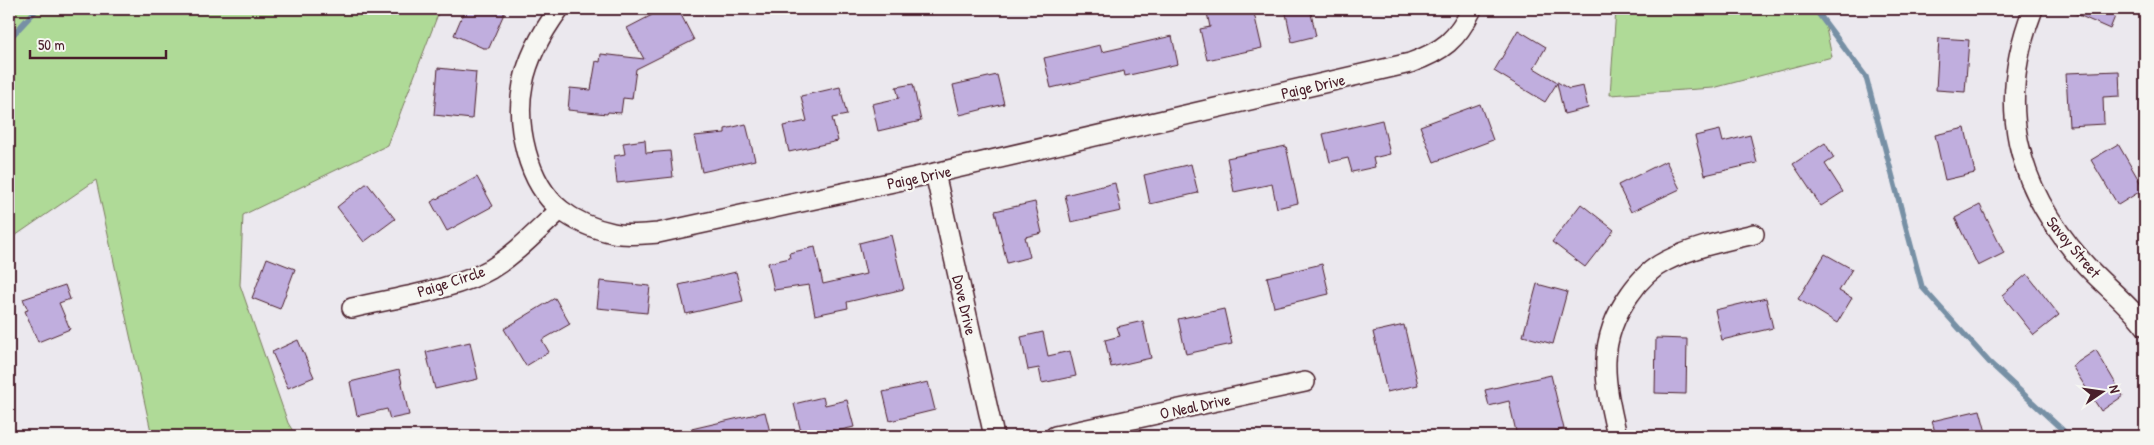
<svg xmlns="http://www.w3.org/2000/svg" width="2154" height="445" viewBox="0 0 2154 445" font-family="'Patrick Hand',sans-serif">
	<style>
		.green { fill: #afda97; stroke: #7c7c61 }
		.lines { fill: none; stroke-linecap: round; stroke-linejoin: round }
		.stream { stroke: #7790a5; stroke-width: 5.5 }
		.building { fill: #c0aede; stroke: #4a1f2b }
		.minor-casing { stroke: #4a1f2b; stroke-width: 22 }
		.minor { stroke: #f6f6f2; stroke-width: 19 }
		.labels { text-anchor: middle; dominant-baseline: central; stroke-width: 4.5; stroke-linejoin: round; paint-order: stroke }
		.street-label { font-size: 16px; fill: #4a1f2b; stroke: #f6f6f2 }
	</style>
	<rect width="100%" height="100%" fill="#ebe8ee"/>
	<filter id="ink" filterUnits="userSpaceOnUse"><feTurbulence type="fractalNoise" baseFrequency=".02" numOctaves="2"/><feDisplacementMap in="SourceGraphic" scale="10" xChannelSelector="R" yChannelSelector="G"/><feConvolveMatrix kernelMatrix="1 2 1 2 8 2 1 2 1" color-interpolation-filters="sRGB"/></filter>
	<g filter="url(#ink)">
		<g class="green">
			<polygon points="9,9 440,9 388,145 243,215 240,285 288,423 296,436 152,436 96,180 9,240"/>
			<polygon points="1616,9 1822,9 1832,57 1713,88 1610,95"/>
		</g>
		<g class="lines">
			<g class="stream">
				<polyline points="1815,9 1866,77 1922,287 1989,362 2069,436"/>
				<polyline points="9,39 37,9"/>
			</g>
		</g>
		<g class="building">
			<polygon points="465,9 506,9 489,48 483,48 454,35"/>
			<polygon points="649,9 678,9 694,40 636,69 632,99 623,98 621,113 608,112 607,114 568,110 570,88 591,90 596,61 600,62 601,54 644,59 627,28 652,15"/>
			<polygon points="1228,9 1253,9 1262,48 1207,60 1200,29 1210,27 1207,13"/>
			<polygon points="1285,9 1310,9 1316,36 1292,42"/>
			<polygon points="2065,9 2118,9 2110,29"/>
			<polygon points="1518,30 1546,47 1534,68 1569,89 1583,86 1588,108 1564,114 1557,83 1545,102 1494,71"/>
			<polygon points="1172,36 1178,64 1125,76 1124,71 1051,88 1044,58 1100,45 1102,52"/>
			<polygon points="1939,38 1969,40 1965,92 1936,90"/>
			<polygon points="438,68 476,72 472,119 434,115"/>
			<polygon points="2119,71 2120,96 2103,97 2104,124 2069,126 2066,73"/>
			<polygon points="997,75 1004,104 960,115 953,85"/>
			<polygon points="913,84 921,121 878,131 872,104 899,98 896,87"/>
			<polygon points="840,87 847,115 832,118 838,141 789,152 783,126 807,121 801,96"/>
			<polygon points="1480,104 1493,140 1434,162 1420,126"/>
			<polygon points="1382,120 1390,154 1373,158 1375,167 1352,172 1348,158 1330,162 1323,134"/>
			<polygon points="746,124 755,160 702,172 694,136 725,133 725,129"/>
			<polygon points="1965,128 1975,173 1945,180 1935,135"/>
			<polygon points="1720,130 1723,142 1750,135 1757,163 1705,175 1695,136"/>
			<polygon points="645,140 646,153 670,151 673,177 617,183 614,156 625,154 623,143"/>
			<polygon points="1825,143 1834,158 1825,164 1843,192 1821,206 1793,164"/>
			<polygon points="2118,144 2144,189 2118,205 2091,160"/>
			<polygon points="1286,146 1298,203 1277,208 1272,184 1234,192 1227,158"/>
			<polygon points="1666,161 1680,189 1631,212 1618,185"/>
			<polygon points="1191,164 1198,193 1150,204 1144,175"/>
			<polygon points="477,177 493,206 447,231 431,202"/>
			<polygon points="367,183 395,219 364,242 337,207"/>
			<polygon points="1115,183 1121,211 1071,222 1065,195"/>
			<polygon points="1035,202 1042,233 1025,237 1030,257 1007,263 995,211"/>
			<polygon points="1581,204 1614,230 1585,267 1552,242"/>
			<polygon points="1980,205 2004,253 1978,266 1955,218"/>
			<polygon points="891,235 904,289 847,302 848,308 815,315 809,285 774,290 768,263 790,258 789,253 815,247 823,284 866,274 859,243"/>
			<polygon points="1825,254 1852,269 1839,291 1852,298 1837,323 1798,299"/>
			<polygon points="267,258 295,269 280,309 252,298"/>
			<polygon points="1322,264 1329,294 1274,307 1267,277"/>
			<polygon points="736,272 743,301 686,314 679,285"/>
			<polygon points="2027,274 2059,315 2034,335 2002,295"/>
			<polygon points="600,281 650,286 647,313 597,308"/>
			<polygon points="1537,284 1567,292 1553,344 1523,336"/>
			<polygon points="65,285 70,299 59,303 70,329 38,342 25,311 28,310 23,299"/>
			<polygon points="555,298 570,324 542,340 549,352 526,366 504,329"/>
			<polygon points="1766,298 1773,328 1722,340 1715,310"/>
			<polygon points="1224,309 1232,344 1186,354 1178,319"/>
			<polygon points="1143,321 1151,358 1111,367 1105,340 1120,336 1117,327"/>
			<polygon points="1404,325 1418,385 1387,392 1373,332"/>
			<polygon points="1043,332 1048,356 1070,351 1076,376 1042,383 1039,368 1028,370 1021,337"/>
			<polygon points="1656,338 1687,339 1686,394 1655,393"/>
			<polygon points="298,340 314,377 288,388 272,352"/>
			<polygon points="470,342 478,379 435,389 426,352"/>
			<polygon points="2096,350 2123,396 2101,411 2072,366"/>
			<polygon points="399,370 409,415 390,419 387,409 357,416 350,382"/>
			<polygon points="1551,375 1564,429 1534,436 1517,436 1509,401 1489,406 1485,390"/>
			<polygon points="928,382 935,410 890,421 883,392"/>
			<polygon points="823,397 825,405 847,400 854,427 815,436 802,436 794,404"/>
			<polygon points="1980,410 1987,436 1936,436 1932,421"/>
			<polygon points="765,412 771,436 688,436 687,430"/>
		</g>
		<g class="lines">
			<defs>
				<g id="minor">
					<path d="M 559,9 C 543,31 528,56 523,84 C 515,124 527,183 561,210 C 575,221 595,229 613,233 C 627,236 644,234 658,233 L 935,173 L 1410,63 C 1443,51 1457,40 1472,9"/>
					<path d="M 2033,9 C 1996,104 2015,185 2082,261 C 2102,284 2127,302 2145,326"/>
					<polyline points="935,173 994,436"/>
					<path d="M 352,308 C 393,298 455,290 491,269 C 517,253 538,230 560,210"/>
					<polyline points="1055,436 1305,382"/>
					<path d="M 1617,436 C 1605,383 1595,342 1630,294 C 1639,281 1652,268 1666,261 C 1694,247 1724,241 1754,234"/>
				</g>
			</defs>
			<use href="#minor" class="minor-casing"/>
			<use href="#minor" class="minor"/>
		</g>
	</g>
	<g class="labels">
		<g class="street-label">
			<text transform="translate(1313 86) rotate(-13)">Paige Drive</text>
			<text transform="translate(919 177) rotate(-12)">Paige Drive</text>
			<text transform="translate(2074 247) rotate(50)">Savoy Street</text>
			<text transform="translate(451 281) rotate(-18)">Paige Circle</text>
			<text transform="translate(965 305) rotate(77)">Dove Drive</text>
			<text transform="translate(1195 406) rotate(-12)">O Neal Drive</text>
		</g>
	</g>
	<rect width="2154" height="445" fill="none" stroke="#f6f6f2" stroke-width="30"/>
	<rect x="15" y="15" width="2124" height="415" fill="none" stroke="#4a1f2b" stroke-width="2" filter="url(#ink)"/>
	<g transform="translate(2102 392) rotate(77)" stroke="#f6f6f2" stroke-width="4" paint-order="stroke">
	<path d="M0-4L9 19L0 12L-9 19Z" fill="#4a1f2b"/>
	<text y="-8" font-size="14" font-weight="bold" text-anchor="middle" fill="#4a1f2b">N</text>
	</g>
	<path d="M30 50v8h136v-8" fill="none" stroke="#4a1f2b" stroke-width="2.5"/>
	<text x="38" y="50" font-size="15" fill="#4a1f2b" stroke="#f6f6f2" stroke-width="4" paint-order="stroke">50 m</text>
</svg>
